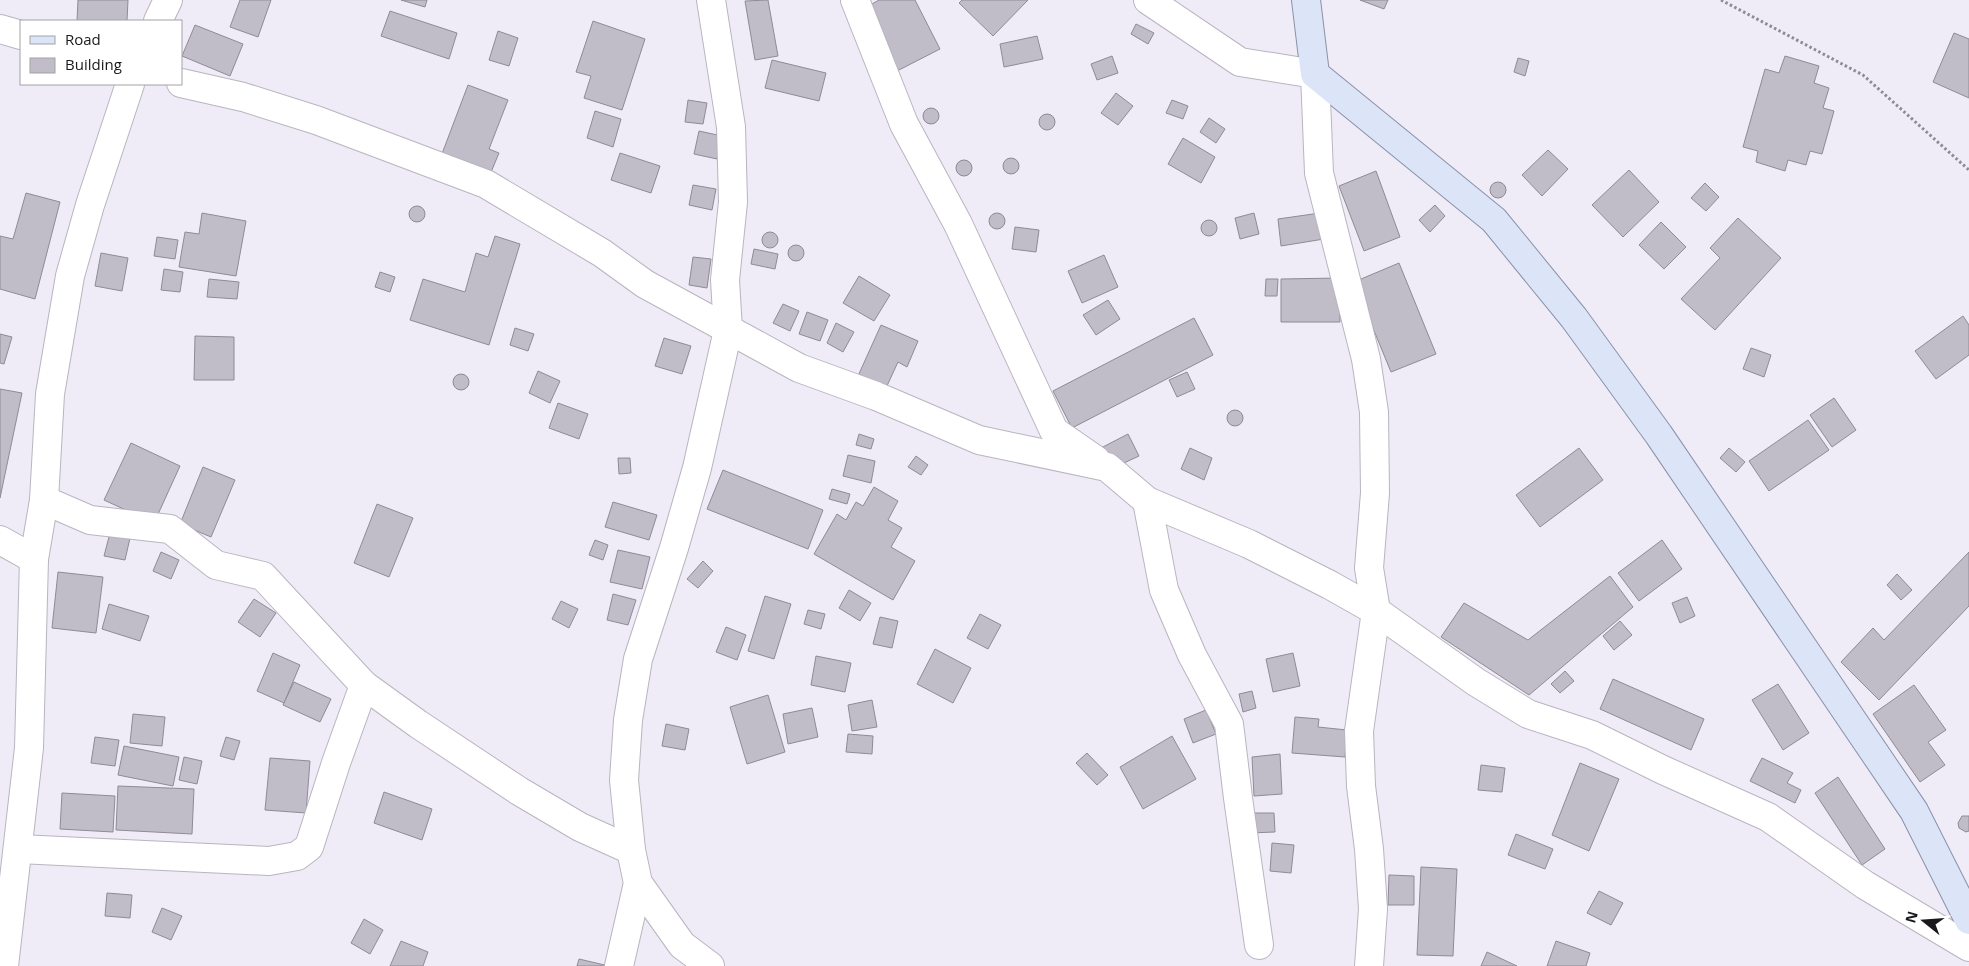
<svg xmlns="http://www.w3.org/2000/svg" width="1969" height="966" viewBox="0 0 1969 966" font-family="'Open Sans',sans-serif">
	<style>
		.building { fill: #c0bcc8; stroke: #8f8b96 }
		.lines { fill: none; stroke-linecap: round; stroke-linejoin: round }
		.minor-casing { stroke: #b9b5c0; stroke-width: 30 }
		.major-casing { stroke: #8991a8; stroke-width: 30 }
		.path { stroke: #8e8b93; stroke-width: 3; stroke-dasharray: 2.5 2.5; stroke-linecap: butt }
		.minor { stroke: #fff; stroke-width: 28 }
		.major { stroke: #dce4f8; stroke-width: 28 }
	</style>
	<rect width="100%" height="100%" fill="#efebf7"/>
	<g class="building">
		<polygon points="78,0 128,0 127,21 77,21"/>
		<polygon points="240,0 271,0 258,37 230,27"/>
		<polygon points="401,0 427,0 425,7"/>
		<polygon points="768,0 778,56 755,60 745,1"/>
		<polygon points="879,0 915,0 940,49 897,71 865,8"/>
		<polygon points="962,0 1028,0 993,36 959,3"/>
		<polygon points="1360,0 1388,0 1384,9"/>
		<polygon points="390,11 457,33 449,59 381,36"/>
		<polygon points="593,21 645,39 622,110 584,98 591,76 576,72"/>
		<polygon points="1136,24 1154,33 1148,44 1131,34"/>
		<polygon points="195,25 243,44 230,76 182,56"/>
		<polygon points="498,31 518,38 509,66 489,60"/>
		<polygon points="1954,33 1969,39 1969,98 1933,82"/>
		<polygon points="1037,36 1043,59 1004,67 1000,44"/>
		<polygon points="1112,56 1118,73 1097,80 1091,64"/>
		<polygon points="1785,56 1819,66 1814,83 1829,88 1823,108 1834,111 1822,154 1810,151 1806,165 1788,160 1785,171 1756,162 1758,151 1743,147 1765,69 1779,73"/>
		<polygon points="1518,58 1529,61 1525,76 1514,72"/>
		<polygon points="772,60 826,73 819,101 765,88"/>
		<polygon points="468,85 508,100 489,149 499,153 489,177 440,159"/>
		<polygon points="1116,93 1133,106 1118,125 1101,113"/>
		<polygon points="688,100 707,103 703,124 685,122"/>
		<polygon points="1172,100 1188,106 1183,119 1166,113"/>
		<circle cx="931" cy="116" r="8"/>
		<polygon points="595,111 621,119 613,147 587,138"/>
		<circle cx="1047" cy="122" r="8"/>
		<polygon points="1209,118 1225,129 1216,143 1200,132"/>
		<polygon points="699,131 722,136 717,159 694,154"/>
		<polygon points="1183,138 1215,157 1201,183 1168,164"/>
		<polygon points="1548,150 1568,169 1542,196 1522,175"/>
		<polygon points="620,153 660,166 651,193 611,180"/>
		<circle cx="1011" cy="166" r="8"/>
		<circle cx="964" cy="168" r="8"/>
		<polygon points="1629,170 1659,202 1623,237 1592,205"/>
		<polygon points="1376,171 1400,237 1364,251 1339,186"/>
		<circle cx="1498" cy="190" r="8"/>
		<polygon points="1705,183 1719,197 1706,211 1691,198"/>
		<polygon points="693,185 716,189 712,210 689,205"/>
		<polygon points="26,193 60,202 35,299 0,289 0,236 13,239"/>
		<polygon points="1435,205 1445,216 1430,232 1419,220"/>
		<circle cx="417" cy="214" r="8"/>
		<circle cx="997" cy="221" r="8"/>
		<polygon points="202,213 246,221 236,276 179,267 185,232 199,234"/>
		<polygon points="1254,213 1259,234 1240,239 1235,218"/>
		<polygon points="1320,213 1324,239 1281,246 1278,219"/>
		<polygon points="1738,218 1781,258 1715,330 1681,299 1720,258 1710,248"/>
		<circle cx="1209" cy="228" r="8"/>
		<polygon points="1661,222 1686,247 1664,269 1639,245"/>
		<polygon points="1015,227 1039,230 1036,252 1012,249"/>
		<circle cx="770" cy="240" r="8"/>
		<polygon points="495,236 520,244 489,345 410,320 423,279 465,292 476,253 488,257"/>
		<polygon points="157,237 178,240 175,259 154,256"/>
		<circle cx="796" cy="253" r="8"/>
		<polygon points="754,249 778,254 775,269 751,264"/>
		<polygon points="101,253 128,258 122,291 95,286"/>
		<polygon points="1104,255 1118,287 1082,303 1068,271"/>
		<polygon points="693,257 711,259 707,288 689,285"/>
		<polygon points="1399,263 1436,354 1391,372 1354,282"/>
		<polygon points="164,269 183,272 180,292 161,290"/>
		<polygon points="380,272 395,277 390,292 375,287"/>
		<polygon points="859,276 890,295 874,321 843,303"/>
		<polygon points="1339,278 1340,322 1281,322 1281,279"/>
		<polygon points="209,279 239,282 237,299 207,297"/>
		<polygon points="1266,279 1278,279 1277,296 1265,296"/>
		<polygon points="1108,300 1120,319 1096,335 1083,315"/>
		<polygon points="783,304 799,311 790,331 773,323"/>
		<polygon points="807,312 828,320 820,341 799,334"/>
		<polygon points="1963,316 1969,325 1969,355 1936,379 1915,351"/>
		<polygon points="1194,318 1213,355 1072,428 1053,391"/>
		<polygon points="836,323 854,332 843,352 827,343"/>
		<polygon points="881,325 918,341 907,367 898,362 886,388 858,376"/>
		<polygon points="515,328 534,334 528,351 510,345"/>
		<polygon points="0,334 12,337 4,364 0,363"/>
		<polygon points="195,336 234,337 234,380 194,380"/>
		<polygon points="664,338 691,346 682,374 655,366"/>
		<polygon points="1751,348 1771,355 1764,377 1743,369"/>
		<polygon points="538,371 560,381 550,403 529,393"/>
		<polygon points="1187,372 1195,389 1177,397 1169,380"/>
		<circle cx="461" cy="382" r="8"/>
		<polygon points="0,389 22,393 0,498"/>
		<polygon points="1834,398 1856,430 1832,447 1810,415"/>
		<polygon points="558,403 588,414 579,439 549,428"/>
		<circle cx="1235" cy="418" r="8"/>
		<polygon points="1808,420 1829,450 1769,491 1749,461"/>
		<polygon points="859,434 874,439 871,449 856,445"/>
		<polygon points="1128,434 1139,456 1111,469 1101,448"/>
		<polygon points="131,443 180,466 154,523 104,500"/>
		<polygon points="1190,448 1212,458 1204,480 1181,469"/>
		<polygon points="1579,448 1603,480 1540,527 1516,495"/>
		<polygon points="1729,448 1745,462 1736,472 1720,458"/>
		<polygon points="848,455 875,461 871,483 843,476"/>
		<polygon points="916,456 928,465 921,475 908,467"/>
		<polygon points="618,458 630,458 631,473 619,474"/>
		<polygon points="203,467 235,480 211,537 180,524"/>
		<polygon points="723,470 823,510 808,549 707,509"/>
		<polygon points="874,487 898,501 888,520 902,528 891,547 915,561 893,600 814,554 837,514 846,520 856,502 863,506"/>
		<polygon points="832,489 850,494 847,504 829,499"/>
		<polygon points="613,502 657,515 649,540 605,527"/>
		<polygon points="377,504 413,518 389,577 354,563"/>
		<polygon points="110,533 130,538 125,560 104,556"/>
		<polygon points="595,540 608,545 603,560 589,555"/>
		<polygon points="1662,540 1682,569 1639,601 1618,573"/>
		<polygon points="618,550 650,557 642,589 610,582"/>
		<polygon points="161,552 179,560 171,579 153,571"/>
		<polygon points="1969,552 1969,606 1879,700 1841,662 1873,628 1884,640"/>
		<polygon points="703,561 713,571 698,588 687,579"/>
		<polygon points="58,572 103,577 96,633 52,628"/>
		<polygon points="1897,574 1912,590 1901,600 1887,585"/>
		<polygon points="1610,576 1633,607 1529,695 1441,637 1464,603 1528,640"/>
		<polygon points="849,590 871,603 860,621 839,608"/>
		<polygon points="613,594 636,600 628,625 607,620"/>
		<polygon points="765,596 791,604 774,659 748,651"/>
		<polygon points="1687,597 1695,616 1680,623 1672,603"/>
		<polygon points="254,599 276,613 260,637 238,622"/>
		<polygon points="561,601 578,609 569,628 552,619"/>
		<polygon points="109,604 149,616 140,641 102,629"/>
		<polygon points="808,610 825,614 821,629 804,624"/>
		<polygon points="980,614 1001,625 988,649 967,638"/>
		<polygon points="880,617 898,621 892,648 873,644"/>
		<polygon points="1620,621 1632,635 1614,650 1603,636"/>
		<polygon points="726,627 746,635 737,660 716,652"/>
		<polygon points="935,649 971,668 953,703 917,684"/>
		<polygon points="273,653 300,665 284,703 257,691"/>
		<polygon points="1293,653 1300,686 1273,692 1266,659"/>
		<polygon points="816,656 851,663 845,692 811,685"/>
		<polygon points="1565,671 1574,681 1560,693 1551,684"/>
		<polygon points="1613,679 1704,719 1691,750 1600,709"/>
		<polygon points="294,682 331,699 320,722 283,705"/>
		<polygon points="1778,684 1809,733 1783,750 1752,700"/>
		<polygon points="1914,685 1946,730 1928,742 1945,765 1920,782 1873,714"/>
		<polygon points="1252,691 1256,708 1243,712 1239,694"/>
		<polygon points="768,695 785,752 747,764 730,707"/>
		<polygon points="872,700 877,727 852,731 848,705"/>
		<polygon points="812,708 818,737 788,744 783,714"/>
		<polygon points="1206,710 1216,734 1193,743 1184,719"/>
		<polygon points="133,714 165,717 162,746 130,743"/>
		<polygon points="1295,717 1319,719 1318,727 1347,730 1345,757 1292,753"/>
		<polygon points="666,724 689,729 685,750 662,746"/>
		<polygon points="848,734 873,736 872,754 846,752"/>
		<polygon points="1172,736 1196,779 1143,809 1120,767"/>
		<polygon points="95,737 119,740 115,766 91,763"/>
		<polygon points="226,737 240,741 234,760 220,756"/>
		<polygon points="124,746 179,757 173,786 118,775"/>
		<polygon points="1087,753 1108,775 1097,785 1076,763"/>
		<polygon points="1280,754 1282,794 1254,796 1252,757"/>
		<polygon points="184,757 202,761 197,784 179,780"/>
		<polygon points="270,758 310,761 306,813 265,810"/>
		<polygon points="1762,758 1793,773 1787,783 1801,790 1795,803 1750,781"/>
		<polygon points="1580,763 1619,779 1589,851 1552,835"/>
		<polygon points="1481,765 1505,768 1502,792 1478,790"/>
		<polygon points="1838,777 1885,849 1862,865 1815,793"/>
		<polygon points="118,786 194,789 192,834 116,830"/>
		<polygon points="384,792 432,809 422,840 374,823"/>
		<polygon points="62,793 115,796 113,832 60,829"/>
		<polygon points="1249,813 1274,813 1275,832 1250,833"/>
		<polygon points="1962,816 1969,816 1969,831 1966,832 1959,828 1958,823"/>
		<polygon points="1516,834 1553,849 1545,869 1508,855"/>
		<polygon points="1272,843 1294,845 1291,873 1270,871"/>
		<polygon points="1421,867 1457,869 1453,956 1417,955"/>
		<polygon points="1389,875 1414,876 1414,905 1388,905"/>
		<polygon points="1599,891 1623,903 1611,925 1587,913"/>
		<polygon points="107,893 132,895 130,918 105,916"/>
		<polygon points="162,908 182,916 171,940 152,932"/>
		<polygon points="364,919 383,930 370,954 351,943"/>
		<polygon points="401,941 428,952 423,966 390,966"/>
		<polygon points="1556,941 1590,953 1586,966 1547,966"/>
		<polygon points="1487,952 1517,966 1481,966"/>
		<polygon points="579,959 609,966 577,966"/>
	</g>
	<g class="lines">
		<defs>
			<g id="minor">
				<polyline points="855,0 904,124 958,224 1054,431 1096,460"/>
				<polyline points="1148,0 1240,62 1315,74 1319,173 1366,359 1374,412 1375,493 1369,568 1376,611 1359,731 1361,786 1369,849 1373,909 1369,966"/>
				<polyline points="158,21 168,0"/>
				<polyline points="0,29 21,35"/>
				<polyline points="181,83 243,97 316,120 486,184 602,253 645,284 799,368 876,396 979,440 1107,467 1147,501 1249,544 1330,585 1376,611 1476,682 1528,714 1592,735 1663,770 1768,817 1865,885 1969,947"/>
				<polyline points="44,500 90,520 170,529 216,565 263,576 364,685 418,724 519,791 580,827 631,850"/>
				<polyline points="1147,501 1164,590 1192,655 1229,724 1238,798 1259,945"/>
				<polyline points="0,540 34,559"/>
				<polyline points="19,849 269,861 297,856 309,847 336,763 364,685"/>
				<polyline points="4,966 29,748 34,559 44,500 50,394 70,276 90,205 130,84"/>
				<polyline points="619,966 638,883"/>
				<polyline points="710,966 682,945 638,883 631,850 624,780 628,720 638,659 674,548 697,468 728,330 725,280 733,202 731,127 711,0"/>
			</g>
			<polyline id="major" points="1306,0 1315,74 1494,220 1574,318 1659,435 1914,811 1969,920"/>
		</defs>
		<use href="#minor" class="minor-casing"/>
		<use href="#major" class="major-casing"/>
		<polyline class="path" points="1721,0 1863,75 1969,170"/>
		<use href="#minor" class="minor"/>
		<use href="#major" class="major"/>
	</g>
	<rect x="20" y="20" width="162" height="65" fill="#ffffff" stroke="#a3a3a4"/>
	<rect x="30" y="36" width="25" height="8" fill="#dce4f8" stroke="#a3a3a4"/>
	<text x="65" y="45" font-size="15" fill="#1a181c">Road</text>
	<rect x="30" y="58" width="25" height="15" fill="#c0bcc8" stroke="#a3a3a4"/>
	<text x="65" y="70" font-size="15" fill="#1a181c">Building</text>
	<g transform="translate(1924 921) rotate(287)" stroke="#ffffff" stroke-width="4" paint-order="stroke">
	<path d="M0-4L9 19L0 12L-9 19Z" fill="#1a181c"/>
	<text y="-8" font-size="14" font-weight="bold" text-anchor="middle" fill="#1a181c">N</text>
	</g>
</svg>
